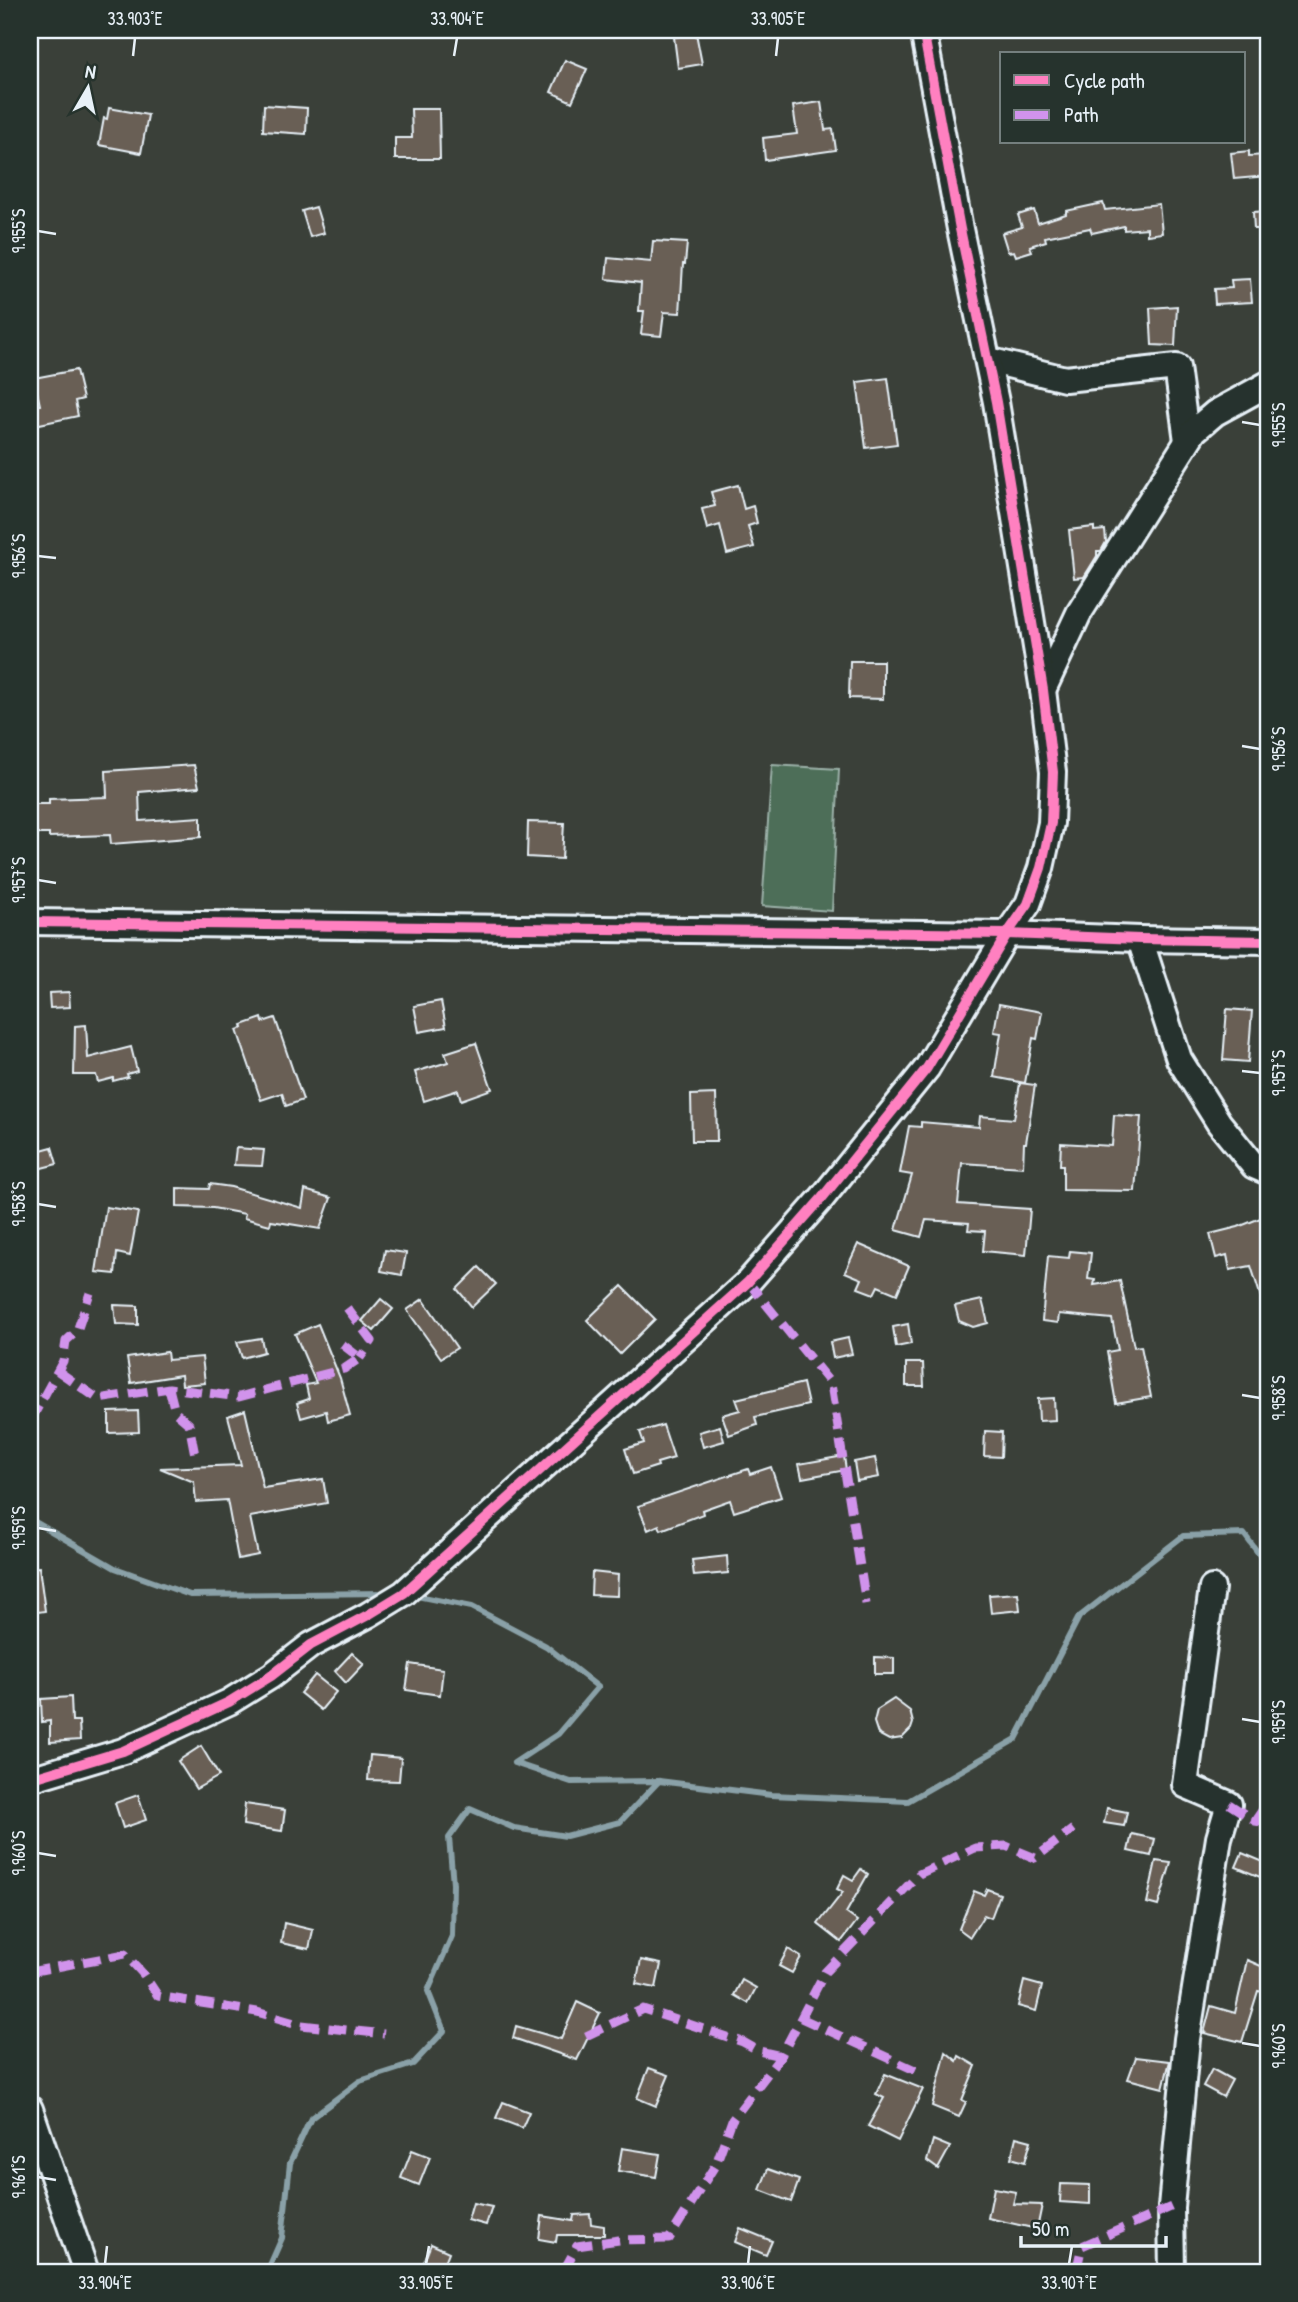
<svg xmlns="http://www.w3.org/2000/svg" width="1298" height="2302" viewBox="0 0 1298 2302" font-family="'Patrick Hand',sans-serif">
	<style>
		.green { fill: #4e6e58; stroke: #9bb0a8; stroke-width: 2 }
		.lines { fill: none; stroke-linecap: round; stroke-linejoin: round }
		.stream { stroke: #8aa1a8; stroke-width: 6 }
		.building { fill: #695e54; stroke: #e8f1f8; stroke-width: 2 }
		.minor-casing { stroke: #e8f1f8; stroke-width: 30 }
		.minor { stroke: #26332d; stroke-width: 24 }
		.quiet { stroke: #d193ec; stroke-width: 9; stroke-dasharray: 18 9; stroke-linecap: butt }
		.cycleway-casing { stroke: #26332d; stroke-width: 15 }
		.cycleway { stroke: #ff80c0; stroke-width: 10 }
		.ticks { fill: none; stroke: #e8f1f8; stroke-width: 2.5 }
		.neatline { fill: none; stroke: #e8f1f8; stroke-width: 2.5 }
		.ticks-label { font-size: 18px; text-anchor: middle; fill: #e8f1f8 }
	</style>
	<rect width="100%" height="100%" fill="#3a4039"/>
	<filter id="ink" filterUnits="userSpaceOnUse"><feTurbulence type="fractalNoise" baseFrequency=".0143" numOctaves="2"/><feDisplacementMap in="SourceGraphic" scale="14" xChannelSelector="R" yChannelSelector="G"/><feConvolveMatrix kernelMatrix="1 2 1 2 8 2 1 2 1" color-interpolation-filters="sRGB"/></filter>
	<g filter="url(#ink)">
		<polygon class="green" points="772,765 839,769 832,911 762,906"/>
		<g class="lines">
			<g class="stream">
				<polyline points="30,1519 115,1568 190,1595 387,1593"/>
				<polyline points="412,1595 472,1607 546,1646 598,1687 558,1734 514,1763 571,1782 659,1781 771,1795 908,1801 1016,1739 1079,1617 1183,1536 1244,1534 1268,1566"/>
				<polyline points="267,2272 282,2238 290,2163 311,2118 360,2081 413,2064 444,2031 428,1991 452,1936 453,1884 449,1838 470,1809 514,1828 566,1836 620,1822 659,1781"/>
			</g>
		</g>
		<g class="building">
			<polygon points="696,33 702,64 678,68 674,37"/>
			<polygon points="565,60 587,69 572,102 551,92"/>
			<polygon points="821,102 825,130 833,129 836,150 765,160 763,138 797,134 793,106"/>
			<polygon points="264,105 307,108 306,134 263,131"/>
			<polygon points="109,108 148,115 141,153 99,145 104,118 107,119"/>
			<polygon points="411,109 439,109 440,159 395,159 395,138 412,138"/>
			<polygon points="1249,151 1249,156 1268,155 1268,176 1234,179 1231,153"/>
			<polygon points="1103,203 1105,210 1159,204 1162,233 1147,235 1147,228 1124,230 1124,226 1092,233 1090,228 1045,237 1046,241 1030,246 1032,251 1016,256 1014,251 1008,252 1002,233 1022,227 1018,215 1034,210 1038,223 1066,214 1066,211"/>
			<polygon points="316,207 324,233 310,237 302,211"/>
			<polygon points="1268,211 1268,229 1254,229 1253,212"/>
			<polygon points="653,241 687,243 685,264 683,264 680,313 664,312 661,336 641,334 644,311 639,311 641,283 606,279 608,258 651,262"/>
			<polygon points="1250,279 1252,302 1215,304 1214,289 1232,288 1231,280"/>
			<polygon points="1177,306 1175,346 1152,345 1150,308"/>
			<polygon points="76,370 83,399 75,401 78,416 30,426 30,408 40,405 34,378"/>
			<polygon points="888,378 897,444 866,448 857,382"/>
			<polygon points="738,485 744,509 753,506 757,523 748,526 754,547 727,554 720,525 707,529 702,509 715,506 711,492"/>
			<polygon points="1094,527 1094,531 1105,530 1106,542 1101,551 1097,551 1097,556 1084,577 1074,578 1069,530"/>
			<polygon points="850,661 883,661 883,699 849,698"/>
			<polygon points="194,765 199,787 139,792 140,821 201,817 201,837 111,844 110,835 49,837 49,834 30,834 30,804 49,804 49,799 107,797 106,771"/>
			<polygon points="528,822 564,823 562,859 527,857"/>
			<polygon points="69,992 70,1007 50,1008 49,993"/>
			<polygon points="441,1001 446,1027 419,1032 414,1006"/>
			<polygon points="999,1004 1042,1012 1037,1039 1033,1038 1025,1083 994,1077 1001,1033 994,1032"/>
			<polygon points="1227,1009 1252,1011 1248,1062 1223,1060"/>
			<polygon points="262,1018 263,1022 275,1018 303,1100 286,1106 282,1093 261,1100 237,1030 243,1028 242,1025"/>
			<polygon points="86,1025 88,1058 131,1047 137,1071 127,1074 128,1077 113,1081 113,1078 98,1082 96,1075 74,1075 75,1026"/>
			<polygon points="476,1043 492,1089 461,1100 458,1090 424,1101 415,1072 448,1062 445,1053"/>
			<polygon points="1020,1083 1035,1085 1026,1143 1024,1143 1023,1167 962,1163 958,1204 1030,1209 1026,1255 983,1251 985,1231 968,1230 969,1223 926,1220 921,1237 896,1230 912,1175 900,1173 909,1126 921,1127 921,1122 979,1127 980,1116 1014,1119"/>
			<polygon points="716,1094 717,1141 692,1141 691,1095"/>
			<polygon points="1114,1115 1141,1117 1135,1191 1063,1190 1063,1165 1060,1165 1061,1143 1112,1146"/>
			<polygon points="52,1147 57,1164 30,1171 30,1153"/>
			<polygon points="236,1148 264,1150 262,1166 234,1165"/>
			<polygon points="210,1184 231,1187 302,1208 305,1190 331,1198 320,1229 271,1221 270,1225 244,1218 245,1214 213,1208 177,1207 177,1188 209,1189"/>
			<polygon points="106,1207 138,1212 130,1256 117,1253 115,1274 96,1272"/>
			<polygon points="1268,1215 1268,1309 1265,1310 1251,1266 1230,1270 1227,1255 1216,1258 1210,1234 1238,1227"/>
			<polygon points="858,1244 909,1266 897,1294 878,1286 874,1294 858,1288 862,1279 845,1272"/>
			<polygon points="385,1250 406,1253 402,1275 381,1271"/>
			<polygon points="1070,1251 1091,1253 1088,1279 1095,1280 1094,1285 1120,1281 1134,1347 1141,1346 1151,1397 1116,1403 1107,1352 1118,1350 1112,1319 1059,1314 1058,1323 1042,1321 1048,1256 1069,1258"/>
			<polygon points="479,1267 496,1284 472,1307 457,1289"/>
			<polygon points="622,1286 655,1319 620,1354 587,1320"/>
			<polygon points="381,1299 393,1309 374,1331 362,1321"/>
			<polygon points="423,1299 457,1348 441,1358 407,1310"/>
			<polygon points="982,1300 988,1323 973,1327 959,1321 955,1306"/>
			<polygon points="114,1305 138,1306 138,1325 116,1324"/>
			<polygon points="318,1324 340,1378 350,1415 328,1421 326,1411 301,1418 297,1403 309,1399 306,1385 316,1383 295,1334"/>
			<polygon points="908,1324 911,1344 896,1347 893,1327"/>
			<polygon points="261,1338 264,1352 242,1358 237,1342"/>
			<polygon points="848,1338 852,1354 833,1358 830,1342"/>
			<polygon points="167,1352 168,1360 202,1357 205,1383 182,1385 181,1375 131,1383 127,1358"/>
			<polygon points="906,1363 923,1363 924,1386 906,1386"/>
			<polygon points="803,1383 808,1405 755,1417 757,1425 729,1435 722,1415 740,1410 736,1399"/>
			<polygon points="1054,1398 1055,1420 1039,1421 1038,1399"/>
			<polygon points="245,1410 263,1488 323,1479 327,1503 250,1517 258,1555 238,1559 227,1500 196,1502 194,1482 160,1468 241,1465 228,1416"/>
			<polygon points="138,1411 139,1432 109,1433 109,1412"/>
			<polygon points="663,1425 674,1458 657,1463 658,1466 633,1474 625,1449 644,1443 640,1432"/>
			<polygon points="720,1426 724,1441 703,1447 699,1432"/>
			<polygon points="985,1431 1002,1432 1001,1457 984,1456"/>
			<polygon points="844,1456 846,1470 802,1478 799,1464"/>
			<polygon points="875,1458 879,1477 857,1481 854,1462"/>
			<polygon points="771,1467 781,1497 734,1512 730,1500 702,1510 703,1514 661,1530 659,1525 648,1530 638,1506 748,1469 750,1474"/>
			<polygon points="727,1556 728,1573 694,1576 692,1560"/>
			<polygon points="39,1567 45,1611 30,1613 30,1568"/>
			<polygon points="592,1572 618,1575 617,1596 591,1595"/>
			<polygon points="1018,1593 1020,1610 991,1613 989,1595"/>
			<polygon points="352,1653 364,1664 346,1683 335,1671"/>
			<polygon points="875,1657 894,1658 894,1674 875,1674"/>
			<polygon points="410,1664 443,1669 440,1695 406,1690"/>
			<polygon points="315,1675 336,1692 321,1710 300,1693"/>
			<polygon points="71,1697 72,1721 79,1721 80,1740 50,1742 50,1721 42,1722 41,1699"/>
			<polygon points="894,1699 910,1711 913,1723 911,1729 902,1738 889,1740 878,1734 874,1722 877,1710"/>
			<polygon points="201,1746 219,1776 196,1789 178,1761"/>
			<polygon points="370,1755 401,1758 399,1781 368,1780"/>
			<polygon points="138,1795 146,1820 123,1828 115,1803"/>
			<polygon points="245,1804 285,1810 282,1831 243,1825"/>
			<polygon points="1107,1808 1127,1812 1124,1826 1104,1823"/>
			<polygon points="1132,1834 1155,1839 1151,1856 1128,1851"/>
			<polygon points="1242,1853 1266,1863 1260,1877 1236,1867"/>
			<polygon points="1156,1861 1171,1863 1158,1906 1147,1903"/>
			<polygon points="861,1869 868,1874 846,1913 857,1921 841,1942 818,1924 843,1892 837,1889 844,1875 853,1880"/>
			<polygon points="987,1889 1000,1894 991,1918 984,1915 970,1937 959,1929 974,1891 984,1895"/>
			<polygon points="284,1923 313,1930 309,1949 281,1943"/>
			<polygon points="788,1949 801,1957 792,1973 779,1966"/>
			<polygon points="641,1960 661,1964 656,1988 636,1984"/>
			<polygon points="1247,1960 1268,1969 1268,1993 1258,1991 1242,2042 1204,2033 1211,2006 1235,2013"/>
			<polygon points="742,1980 756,1988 748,2003 734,1995"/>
			<polygon points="1024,1981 1042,1986 1036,2011 1018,2006"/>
			<polygon points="577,2002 600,2013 577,2060 513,2038 516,2026 561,2039"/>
			<polygon points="946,2052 957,2061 959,2056 976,2066 962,2100 966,2102 959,2117 932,2106"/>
			<polygon points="1136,2057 1170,2061 1163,2088 1128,2079"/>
			<polygon points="649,2068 669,2075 656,2106 637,2098"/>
			<polygon points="1212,2069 1232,2080 1223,2097 1203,2086"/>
			<polygon points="885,2074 923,2089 898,2141 868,2126 884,2098 876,2094"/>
			<polygon points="503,2102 529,2112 522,2128 496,2118"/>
			<polygon points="1016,2137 1031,2141 1025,2162 1011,2158"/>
			<polygon points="933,2140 950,2147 938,2169 927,2161"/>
			<polygon points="622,2148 660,2154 656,2177 618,2171"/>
			<polygon points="412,2150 430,2157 419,2185 401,2178"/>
			<polygon points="768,2169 799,2180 791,2202 760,2190"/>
			<polygon points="1061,2184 1090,2185 1090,2204 1060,2202"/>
			<polygon points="994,2188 1016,2192 1013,2204 1042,2205 1037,2229 988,2218"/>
			<polygon points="473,2203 492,2207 486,2225 468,2220"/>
			<polygon points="590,2214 591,2224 604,2226 604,2235 557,2235 556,2242 539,2239 542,2216 573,2221 574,2215"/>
			<polygon points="740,2228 772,2241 766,2255 735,2242"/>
			<polygon points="431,2244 449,2252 441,2272 420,2272"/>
		</g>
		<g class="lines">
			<defs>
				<g id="minor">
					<polyline points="988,360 1065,379 1177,367 1187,441"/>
					<polyline points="1043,690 1079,613 1194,431 1215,413 1268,384"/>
					<polyline points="30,922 1007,934 1140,939 1268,941"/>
					<polyline points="1140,939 1179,1059 1219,1123 1254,1166 1268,1172"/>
					<polyline points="30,1779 123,1751 229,1702 271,1676 311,1645 368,1615 404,1593 748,1282 822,1198 927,1068 1007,934 1028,904 1041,868 1051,823 1053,772 1043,690 996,402 960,229 923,30"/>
					<polyline points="30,2109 86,2272"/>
					<polyline points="1172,2272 1171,2207 1187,2039 1219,1838 1229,1804 1185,1785 1212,1588"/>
				</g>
			</defs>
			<use href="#minor" class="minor-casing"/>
			<use href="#minor" class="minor"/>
			<g class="quiet">
				<polyline points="748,1282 831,1384 866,1604"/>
				<polyline points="347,1308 372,1341 360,1358"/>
				<polyline points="58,1371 98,1399 169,1388 239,1397 344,1369 360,1358 342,1344"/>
				<polyline points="169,1388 175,1412 189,1424 195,1455"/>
				<polyline points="30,1422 63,1361 66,1341 77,1331 90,1293"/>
				<polyline points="1229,1804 1255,1821 1268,1823"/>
				<polyline points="1255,1821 1268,1802"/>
				<polyline points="30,1972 125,1954 144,1975 158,1996 257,2012 301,2025 384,2034"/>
				<polyline points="801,2018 919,2072"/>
				<polyline points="586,2036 643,2009 743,2042 759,2051 781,2056"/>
				<polyline points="563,2272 577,2246 619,2240 669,2239 716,2164 732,2120 781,2056 825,1972 919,1874 975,1848 1006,1846 1035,1858 1073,1829"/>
				<polyline points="1076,2272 1082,2246 1171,2207"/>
			</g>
			<defs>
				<g id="cycleway">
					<polyline points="30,922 1007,934 1140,939 1268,941"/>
					<polyline points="30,1779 123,1751 229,1702 271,1676 311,1645 368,1615 404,1593 748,1282 822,1198 927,1068 1007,934 1028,904 1041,868 1051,823 1053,772 1043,690 996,402 960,229 923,30"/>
				</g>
			</defs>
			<use href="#cycleway" class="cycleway-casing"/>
			<use href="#cycleway" class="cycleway"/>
		</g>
	</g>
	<path class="ticks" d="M 133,56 L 135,38M 454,56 L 457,38M 776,56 L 778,38M 38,231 L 56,234M 1242,422 L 1260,425M 38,556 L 56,558M 1242,746 L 1260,749M 38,880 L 56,883M 1242,1071 L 1260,1073M 38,1204 L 56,1207M 1242,1395 L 1260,1398M 38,1528 L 56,1531M 1242,1719 L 1260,1722M 38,1853 L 56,1856M 1242,2043 L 1260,2046M 38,2177 L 56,2180M 105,2264 L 107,2246M 426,2264 L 429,2246M 748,2264 L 750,2246M 1069,2264 L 1072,2246"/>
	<rect width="1298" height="2302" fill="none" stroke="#26332d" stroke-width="77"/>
	<rect x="1000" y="52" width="245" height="91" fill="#26332d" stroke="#747f7e" stroke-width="2"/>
	<rect x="1014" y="75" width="35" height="10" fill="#ff80c0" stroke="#747f7e" stroke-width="2"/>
	<text x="1064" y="88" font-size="21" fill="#e8f1f8">Cycle path</text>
	<rect x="1014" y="110" width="35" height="10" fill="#d193ec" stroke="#747f7e" stroke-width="2"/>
	<text x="1064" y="122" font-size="21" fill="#e8f1f8">Path</text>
	<g transform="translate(88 88) rotate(9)" stroke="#26332d" stroke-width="5" paint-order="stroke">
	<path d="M0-5L12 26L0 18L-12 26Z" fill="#e8f1f8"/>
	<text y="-10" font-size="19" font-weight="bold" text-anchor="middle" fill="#e8f1f8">N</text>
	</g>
	<path d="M1021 2236v10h145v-10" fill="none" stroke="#e8f1f8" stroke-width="3.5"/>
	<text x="1032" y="2236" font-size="21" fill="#e8f1f8" stroke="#26332d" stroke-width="5" paint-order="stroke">50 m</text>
	<rect x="38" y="38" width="1222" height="2226" class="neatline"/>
	<g class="ticks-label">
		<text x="135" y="25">33.903°E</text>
		<text x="457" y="25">33.904°E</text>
		<text x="778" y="25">33.905°E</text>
		<text transform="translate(19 231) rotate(-90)" y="6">9.955°S</text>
		<text transform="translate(1279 425) rotate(-90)" y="6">9.955°S</text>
		<text transform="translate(19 556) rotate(-90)" y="6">9.956°S</text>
		<text transform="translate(1279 749) rotate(-90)" y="6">9.956°S</text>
		<text transform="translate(19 880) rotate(-90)" y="6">9.957°S</text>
		<text transform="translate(1279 1073) rotate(-90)" y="6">9.957°S</text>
		<text transform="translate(19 1204) rotate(-90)" y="6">9.958°S</text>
		<text transform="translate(1279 1398) rotate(-90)" y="6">9.958°S</text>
		<text transform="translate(19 1528) rotate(-90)" y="6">9.959°S</text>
		<text transform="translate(1279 1722) rotate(-90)" y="6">9.959°S</text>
		<text transform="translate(19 1853) rotate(-90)" y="6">9.960°S</text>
		<text transform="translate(1279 2046) rotate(-90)" y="6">9.960°S</text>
		<text transform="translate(19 2177) rotate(-90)" y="6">9.961°S</text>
		<text x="105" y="2289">33.904°E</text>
		<text x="426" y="2289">33.905°E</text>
		<text x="748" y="2289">33.906°E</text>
		<text x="1069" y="2289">33.907°E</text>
	</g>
</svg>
